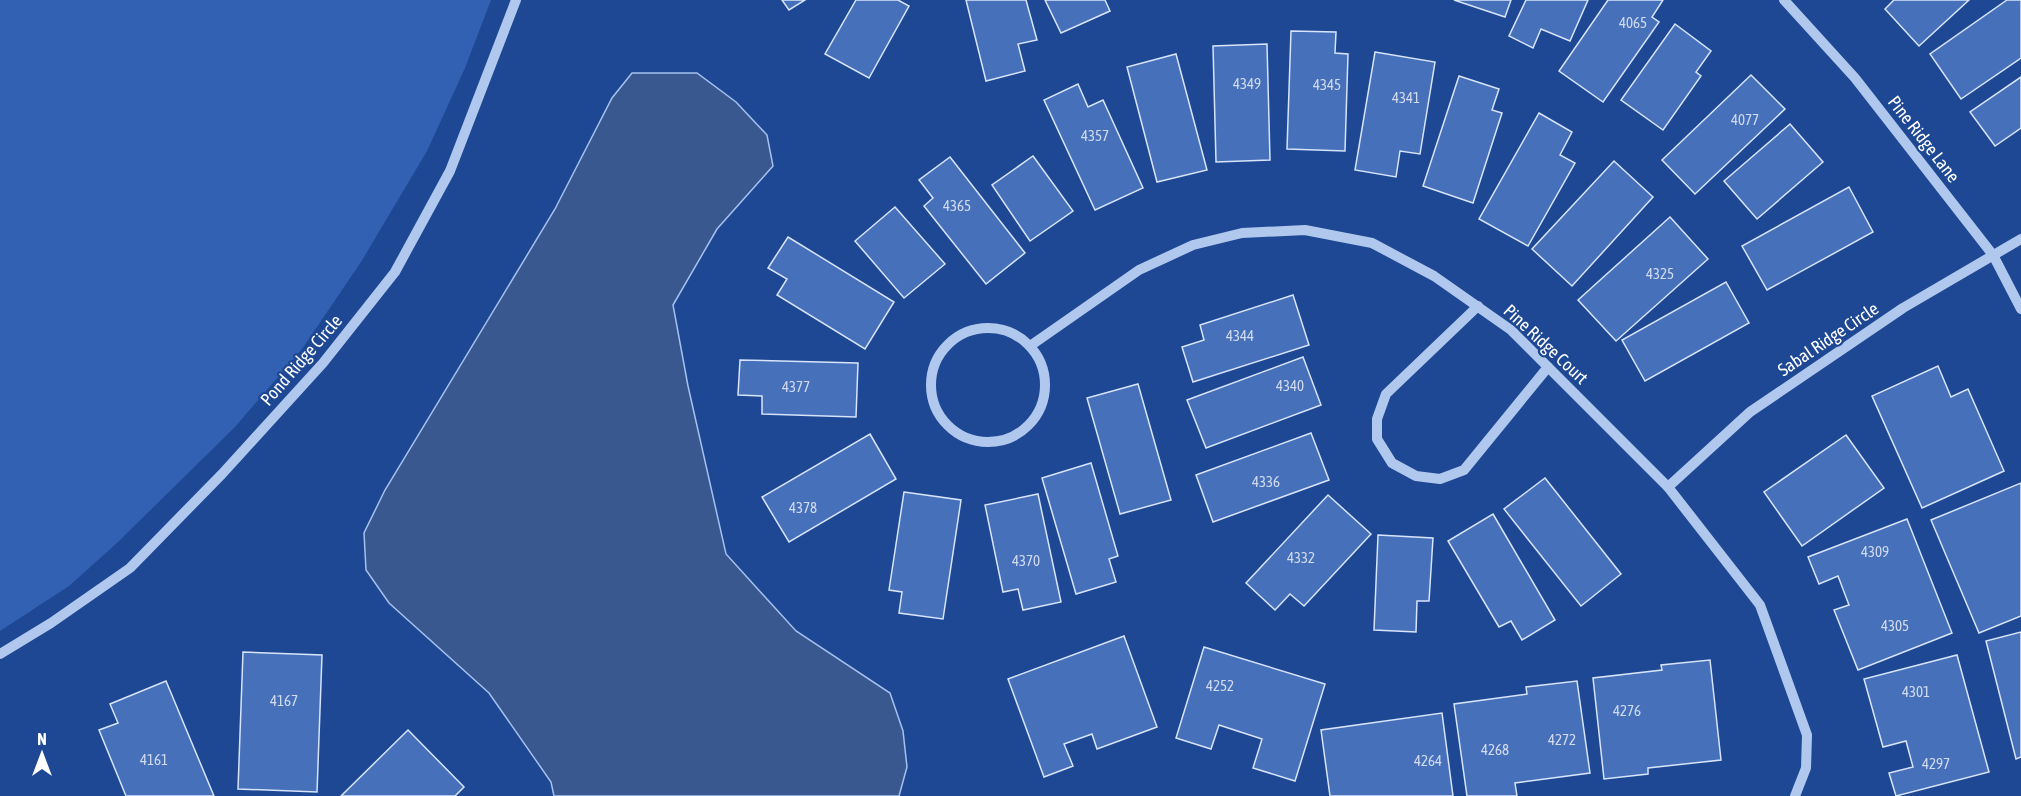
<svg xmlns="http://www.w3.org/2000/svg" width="2021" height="796" viewBox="0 0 2021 796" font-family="'Asap Condensed',sans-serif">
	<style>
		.green { fill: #3260b2 }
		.water { fill: #3a5890; stroke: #a5c1f0; stroke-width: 1.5 }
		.building { fill: #4770bb; stroke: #d7e4fa; stroke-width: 1.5 }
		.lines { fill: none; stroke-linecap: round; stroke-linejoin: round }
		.minor { stroke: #b1c8ee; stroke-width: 10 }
		.labels { text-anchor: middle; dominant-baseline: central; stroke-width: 4.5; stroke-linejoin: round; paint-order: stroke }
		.number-label { font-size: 15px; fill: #d1dbee }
		.street-label { font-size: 18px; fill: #fff; stroke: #1e4894 }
	</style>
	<rect width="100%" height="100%" fill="#1e4894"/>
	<polygon class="green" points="0,0 491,0 465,68 427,151 361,262 302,349 235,427 117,543 69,586 0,631"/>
	<polygon class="water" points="632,73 697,73 736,102 767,135 773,166 717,229 673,305 688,386 726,554 796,631 890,693 903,731 907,767 899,796 554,796 551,782 489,693 389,603 366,570 364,533 385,490 555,209 612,98"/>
	<g class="building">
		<polygon points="782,0 805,0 789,10"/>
		<polygon points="856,0 898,0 909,6 869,78 825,54"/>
		<polygon points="966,0 1026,0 1037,40 1018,44 1025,71 986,81"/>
		<polygon points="1045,0 1105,0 1110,11 1061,33"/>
		<polygon points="1454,0 1511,0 1505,17"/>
		<polygon points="1526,0 1588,0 1570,41 1541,29 1533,48 1509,36"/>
		<polygon points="1608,0 1663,0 1652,17 1659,22 1603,102 1559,71"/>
		<polygon points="1894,0 1969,0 1919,46 1885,9"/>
		<polygon points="2007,0 2021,0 2021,58 1961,99 1930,54"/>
		<polygon points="1675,24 1711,51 1696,72 1701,76 1663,130 1621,100"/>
		<polygon points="1291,31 1336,32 1335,53 1348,54 1345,151 1287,149"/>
		<polygon points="1267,44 1270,160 1216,162 1213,46"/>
		<polygon points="1375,52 1435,62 1420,154 1400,151 1396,177 1355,170"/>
		<polygon points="1176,54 1207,170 1157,182 1127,67"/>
		<polygon points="1751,75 1785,109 1695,194 1662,160"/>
		<polygon points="1459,76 1499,89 1492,110 1502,113 1473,203 1423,186"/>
		<polygon points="2021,77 2021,128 1995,146 1970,112"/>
		<polygon points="1078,84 1088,107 1103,100 1143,188 1095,210 1044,100"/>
		<polygon points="1539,113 1572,132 1560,155 1575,163 1528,246 1479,219"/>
		<polygon points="1790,124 1823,162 1757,219 1724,181"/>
		<polygon points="1033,156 1073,211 1030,241 992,185"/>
		<polygon points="950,157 1025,253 986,284 924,206 933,198 919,180"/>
		<polygon points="1614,161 1653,197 1572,286 1532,249"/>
		<polygon points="1849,187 1873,232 1767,290 1742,246"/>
		<polygon points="895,207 945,264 904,298 855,241"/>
		<polygon points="1670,217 1708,259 1616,341 1578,300"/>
		<polygon points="788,237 894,302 865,349 777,295 787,279 768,268"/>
		<polygon points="1726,282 1749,323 1645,381 1622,340"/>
		<polygon points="1293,295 1309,345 1193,382 1182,347 1204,340 1200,325"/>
		<polygon points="1303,357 1321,405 1206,448 1187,400"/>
		<polygon points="740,360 858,363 856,417 762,414 762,396 738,395"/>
		<polygon points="1938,366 1951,397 1968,389 2004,471 1922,508 1872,396"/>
		<polygon points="1138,384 1171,500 1120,514 1087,398"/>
		<polygon points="1311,433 1329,480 1213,522 1196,475"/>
		<polygon points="870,434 896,479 789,542 762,497"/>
		<polygon points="1846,435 1884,488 1802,546 1764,492"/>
		<polygon points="1091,463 1118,556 1109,559 1116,582 1076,594 1042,478"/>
		<polygon points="1545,478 1621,574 1581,606 1504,509"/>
		<polygon points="2021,483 2021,616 1979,633 1931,520"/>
		<polygon points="904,492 961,500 943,619 899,613 902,592 889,590"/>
		<polygon points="1038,494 1061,602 1023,610 1018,589 1003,592 985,505"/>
		<polygon points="1328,495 1371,534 1304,606 1290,594 1275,610 1246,583"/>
		<polygon points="1493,514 1555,620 1522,640 1511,621 1499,627 1448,541"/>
		<polygon points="1907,519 1952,633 1858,670 1834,610 1849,605 1838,576 1819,584 1808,557"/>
		<polygon points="1378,535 1433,538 1429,601 1417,601 1416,632 1374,630"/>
		<polygon points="2021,632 2021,757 2016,759 1986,641"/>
		<polygon points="1124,636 1157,727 1097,749 1092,734 1064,744 1073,766 1044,777 1008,679"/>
		<polygon points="1204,647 1325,684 1295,781 1253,768 1262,739 1219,725 1211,749 1176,738"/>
		<polygon points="243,652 322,655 317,792 238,789"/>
		<polygon points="1957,655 1989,772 1896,796 1889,773 1913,767 1906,741 1883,747 1864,679"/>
		<polygon points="1710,660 1721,760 1648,768 1648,774 1604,779 1593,678 1662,670 1661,665"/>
		<polygon points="166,681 214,796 126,796 99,730 118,723 110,704"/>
		<polygon points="1577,681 1590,773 1515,783 1517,796 1467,796 1454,704 1527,694 1526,687"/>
		<polygon points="1442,713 1453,796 1330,796 1321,730"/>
		<polygon points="408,730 464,787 455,796 341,796"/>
	</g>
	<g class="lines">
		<g class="minor">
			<polyline points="1784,0 1855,78 1993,255 2021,309"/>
			<polyline points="1478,306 1386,394 1377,419 1377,439 1392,463 1416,476 1440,479 1464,470 1548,367"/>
			<circle cx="988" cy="385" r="57"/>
			<polyline points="1030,346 1139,270 1193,245 1242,233 1305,230 1372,243 1434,276 1511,330 1668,487 1760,605 1807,735 1806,768 1795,796"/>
			<polyline points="1668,487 1750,412 1903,308 2021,239"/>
			<polyline points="0,654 51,623 130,568 222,474 323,363 395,272 450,171 516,0"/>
		</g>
	</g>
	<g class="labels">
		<g class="number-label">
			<text x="1633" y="22">4065</text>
			<text x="1247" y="83">4349</text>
			<text x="1327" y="84">4345</text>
			<text x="1406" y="97">4341</text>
			<text x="1745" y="119">4077</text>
			<text x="1095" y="135">4357</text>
			<text x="957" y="205">4365</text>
			<text x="1660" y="273">4325</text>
			<text x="1240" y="335">4344</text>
			<text x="1290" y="385">4340</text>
			<text x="796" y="386">4377</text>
			<text x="1266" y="481">4336</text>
			<text x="803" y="507">4378</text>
			<text x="1875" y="551">4309</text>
			<text x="1301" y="557">4332</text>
			<text x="1026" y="560">4370</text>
			<text x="1895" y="625">4305</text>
			<text x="1220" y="685">4252</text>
			<text x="1916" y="691">4301</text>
			<text x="284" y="700">4167</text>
			<text x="1627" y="710">4276</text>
			<text x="1562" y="739">4272</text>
			<text x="1495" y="749">4268</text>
			<text x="154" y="759">4161</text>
			<text x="1428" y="760">4264</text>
			<text x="1936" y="763">4297</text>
		</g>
		<g class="street-label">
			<text transform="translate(1924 139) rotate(52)">Pine Ridge Lane</text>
			<text transform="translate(1828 339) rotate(-34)">Sabal Ridge Circle</text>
			<text transform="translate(1546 344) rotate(43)">Pine Ridge Court</text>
			<text transform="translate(301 360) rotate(-49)">Pond Ridge Circle</text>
		</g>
	</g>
	<g transform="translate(42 754)" stroke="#1e4894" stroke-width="4.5" paint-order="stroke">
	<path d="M0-4.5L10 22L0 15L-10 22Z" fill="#ffffff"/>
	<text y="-9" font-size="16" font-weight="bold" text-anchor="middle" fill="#ffffff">N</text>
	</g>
</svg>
